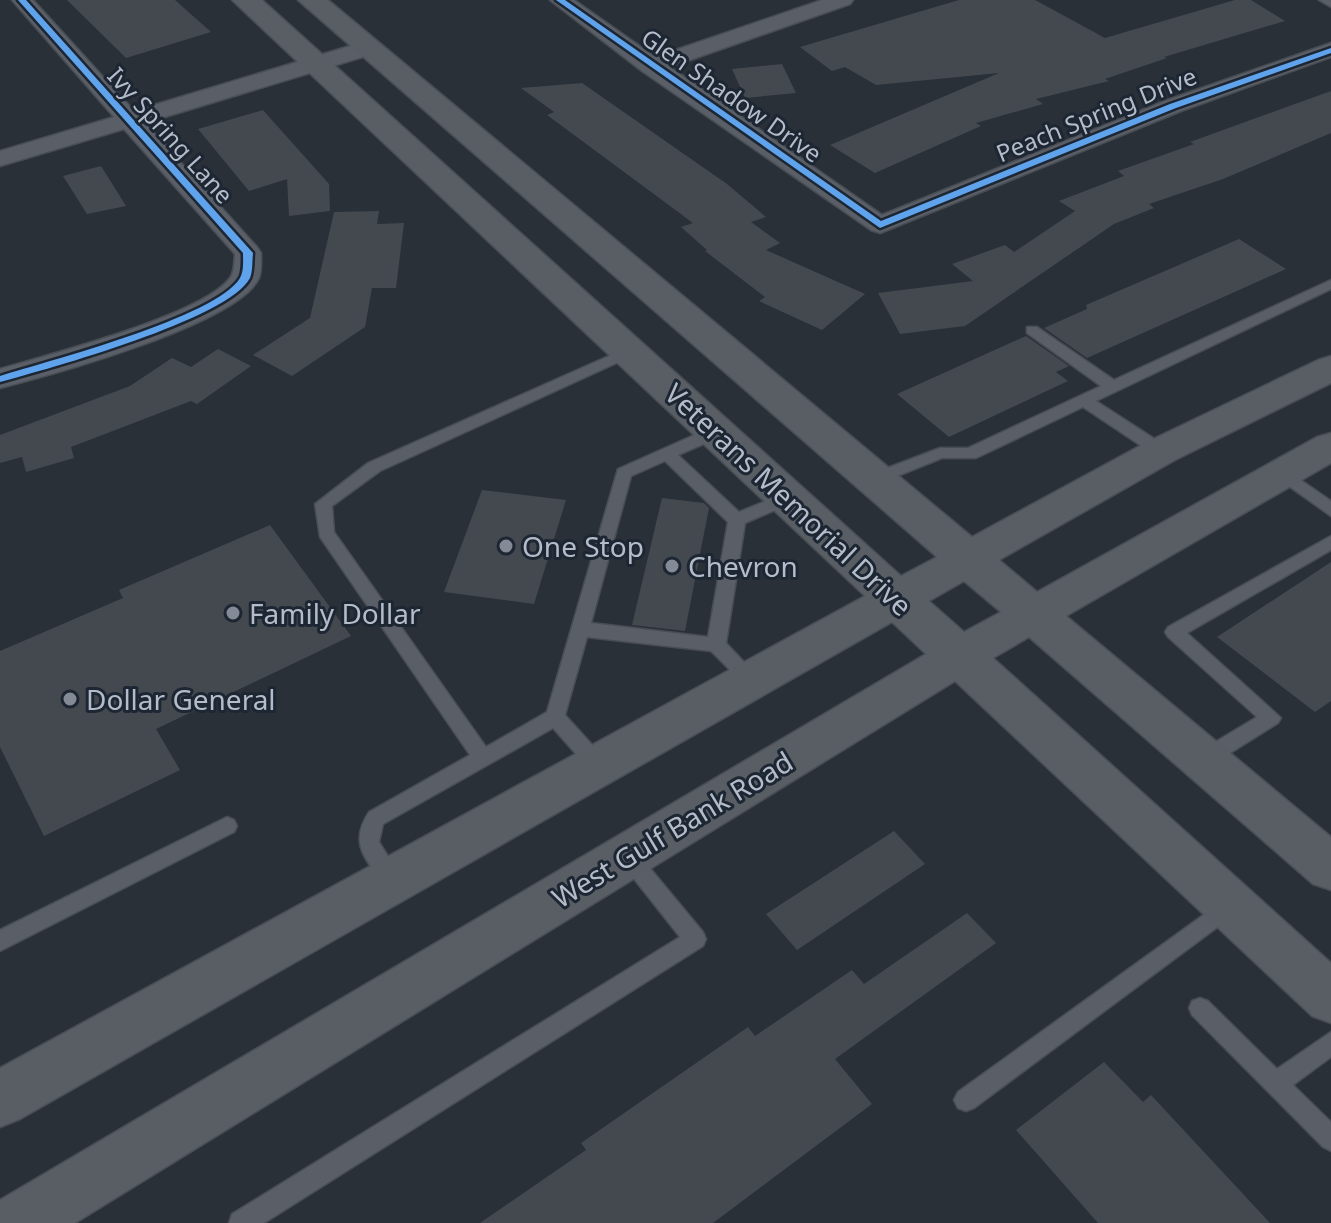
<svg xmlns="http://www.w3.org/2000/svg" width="1331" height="1223" viewBox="0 0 1331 1223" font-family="'Noto Sans',sans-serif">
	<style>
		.building { fill: #444950 }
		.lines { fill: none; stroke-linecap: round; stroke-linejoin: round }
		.lane-casing { stroke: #484c53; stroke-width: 3 }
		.street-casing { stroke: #484c53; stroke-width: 3 }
		.secondary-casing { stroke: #484c53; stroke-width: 3 }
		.lane { fill: #5a5e66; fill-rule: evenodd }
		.street { fill: #5a5e66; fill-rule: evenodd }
		.secondary { fill: #595d64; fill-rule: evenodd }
		.cycleway-casing { stroke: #1d2633; stroke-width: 5 }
		.cycleway { fill: #60a3ed; fill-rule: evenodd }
		.poi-dot { fill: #848b96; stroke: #1d2633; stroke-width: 3 }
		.labels { text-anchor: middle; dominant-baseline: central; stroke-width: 6; stroke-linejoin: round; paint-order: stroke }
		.far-street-label { font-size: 24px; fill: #b4bcc9; stroke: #1d2633 }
		.street-label { font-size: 28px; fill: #b4bcc9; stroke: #1d2633 }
		.poi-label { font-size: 28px; fill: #b4bcc9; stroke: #1d2633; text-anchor: start }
	</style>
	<rect width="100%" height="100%" fill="#2a3038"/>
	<g class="building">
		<polygon points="67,0 175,0 211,32 126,58"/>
		<polygon points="959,0 1035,0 1105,38 1235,0 1251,0 1285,21 1164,57 1167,58 1105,79 1109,81 1036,99 1043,104 976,123 981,126 875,173 830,145 999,73 876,85 845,67 832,71 800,47"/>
		<polygon points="782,64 796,93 745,98 732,69"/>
		<polygon points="582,83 727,184 766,217 751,222 780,243 766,250 865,294 822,330 759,301 765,297 705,251 707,250 681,227 693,223 547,115 554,112 521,88"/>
		<polygon points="1331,91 1331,133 1223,179 1149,204 1154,208 1114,224 965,326 900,334 878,293 973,281 952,264 1005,245 1014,252 1075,211 1059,201 1124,176 1118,171 1194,144 1190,142"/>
		<polygon points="263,110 329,184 330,211 289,216 287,179 249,191 198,129"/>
		<polygon points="101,166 126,206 87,214 63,176"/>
		<polygon points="379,211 377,224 404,223 396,288 372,288 365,327 292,376 253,355 310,318 334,212"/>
		<polygon points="1239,239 1286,269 1087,358 1044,328 1087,309 1086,305"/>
		<polygon points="1026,336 1069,366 1056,372 1068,381 949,437 897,394"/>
		<polygon points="218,349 251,366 197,404 191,401 71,447 74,458 26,472 22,457 0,463 0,435 130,386 172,358 191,367"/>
		<polygon points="482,490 566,500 534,604 444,592"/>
		<polygon points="662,498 704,503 709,508 685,631 632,625"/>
		<polygon points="270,525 351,636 156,729 180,770 44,836 0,747 0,651 123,598 119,590"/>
		<polygon points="1331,562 1331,701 1315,712 1217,637"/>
		<polygon points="894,831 925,864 797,950 766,914"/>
		<polygon points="967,913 996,943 835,1059 872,1104 713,1223 480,1223 586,1150 581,1143 748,1027 755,1036 852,970 864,984"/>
		<polygon points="1104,1062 1143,1102 1151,1095 1270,1223 1098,1223 1016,1130"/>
	</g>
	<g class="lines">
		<defs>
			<g id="lane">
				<polygon points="1331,280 1331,289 1096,401 1167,447 1169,451 1167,455 1155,455 1083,407 976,458 942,458 875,485 867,479 869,475 940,448 968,448 1101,386 1027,333 1027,327 1037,327 1114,380"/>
				<path d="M 629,347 L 634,349 L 634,355 L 380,471 L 332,506 L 334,532 L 486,747 L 547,712 L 618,469 L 710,428 L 722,428 L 724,432 L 722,436 L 678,455 L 739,512 L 788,492 L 796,498 L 794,502 L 745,523 L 726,643 L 760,679 L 758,684 L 744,684 L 711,651 L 587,637 L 565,715 L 605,759 L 608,765 L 605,771 L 598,773 L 591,771 L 553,728 L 383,824 L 379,842 L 403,880 L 399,886 L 392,889 L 385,886 C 366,859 348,844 369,812 L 470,755 L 320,537 L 315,504 L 368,463 ZM 665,461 L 728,522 L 708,637 L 591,623 L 631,476 Z"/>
				<polygon points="1282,467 1331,501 1331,516 1276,477 1274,473"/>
				<polygon points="1331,536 1331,550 1187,633 1281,718 1278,723 1211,765 1204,767 1197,765 1194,759 1197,753 1257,717 1168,637 1165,632 1168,627"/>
				<polygon points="227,817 234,820 237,826 234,832 0,951 0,930"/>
				<polygon points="627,846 634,849 703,932 706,939 703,946 264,1223 229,1223 232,1214 680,937 620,861 617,855 620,849"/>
				<polygon points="1227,898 1235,900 1238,907 1235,914 974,1108 966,1111 958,1108 954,1100 958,1092"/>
				<polygon points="1200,998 1208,1001 1277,1069 1331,1032 1331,1057 1293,1085 1331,1122 1331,1151 1323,1147 1192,1015 1189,1008 1192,1001"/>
			</g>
			<g id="street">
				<path d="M 12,0 L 33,0 L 134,111 L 360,43 L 376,43 L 379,48 L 376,53 L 145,123 L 257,247 L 261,253 C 261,261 262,270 259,278 C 238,324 51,375 0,388 L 0,369 C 48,355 203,315 230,278 C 235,271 234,262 235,254 L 124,129 L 0,166 L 0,151 L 114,117 Z"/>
				<polygon points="550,0 574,0 655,57 822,0 853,0 850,4 670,67 882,215 1165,101 1331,43 1331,57 1181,111 880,233 871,230 642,71"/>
				<polygon points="1319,0 1331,0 1331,7"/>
			</g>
			<path id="secondary" d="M 232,0 L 262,0 L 901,576 L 937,557 L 298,0 L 328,0 L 972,537 L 1147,442 L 1318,360 L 1331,356 L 1331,383 L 1175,460 L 999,560 L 1037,592 L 1317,437 L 1331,433 L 1331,463 L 1066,616 L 1331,837 L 1331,890 L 1313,884 L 1029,637 L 993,658 L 1331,963 L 1331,1023 L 1312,1016 L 955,681 L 75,1223 L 0,1223 L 0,1200 L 926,654 L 892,622 L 20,1119 L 0,1127 L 0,1068 L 865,596 ZM 964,581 L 1001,612 L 964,632 L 929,601 Z"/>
		</defs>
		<use href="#lane" class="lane-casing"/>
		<use href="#street" class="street-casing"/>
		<use href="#secondary" class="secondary-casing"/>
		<use href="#lane" class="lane"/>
		<use href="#street" class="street"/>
		<use href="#secondary" class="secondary"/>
		<defs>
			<g id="cycleway">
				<path d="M 18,0 L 26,0 L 253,253 C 252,261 253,271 250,278 C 229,319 48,369 0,382 L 0,376 C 48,361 217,317 240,278 C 244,271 243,261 243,253 Z"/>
				<polygon points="556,0 565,0 881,221 1170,104 1331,48 1331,53 1176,108 880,228"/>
			</g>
		</defs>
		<use href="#cycleway" class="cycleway-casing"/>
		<use href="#cycleway" class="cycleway"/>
	</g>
	<g class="poi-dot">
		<circle cx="506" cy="546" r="8"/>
		<circle cx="672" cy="566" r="8"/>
		<circle cx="233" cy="613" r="8"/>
		<circle cx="70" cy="699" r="8"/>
	</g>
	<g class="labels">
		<g class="far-street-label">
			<text transform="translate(732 95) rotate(35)">Glen Shadow Drive</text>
			<text transform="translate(1096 114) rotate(-22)">Peach Spring Drive</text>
			<text transform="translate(171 135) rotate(48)">Ivy Spring Lane</text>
		</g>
		<g class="street-label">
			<text transform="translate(789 499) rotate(43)">Veterans Memorial Drive</text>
			<text transform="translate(672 829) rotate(-31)">West Gulf Bank Road</text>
		</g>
		<g class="poi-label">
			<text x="522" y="546">One Stop</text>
			<text x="688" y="566">Chevron</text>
			<text x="249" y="613">Family Dollar</text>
			<text x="86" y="699">Dollar General</text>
		</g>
	</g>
</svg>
